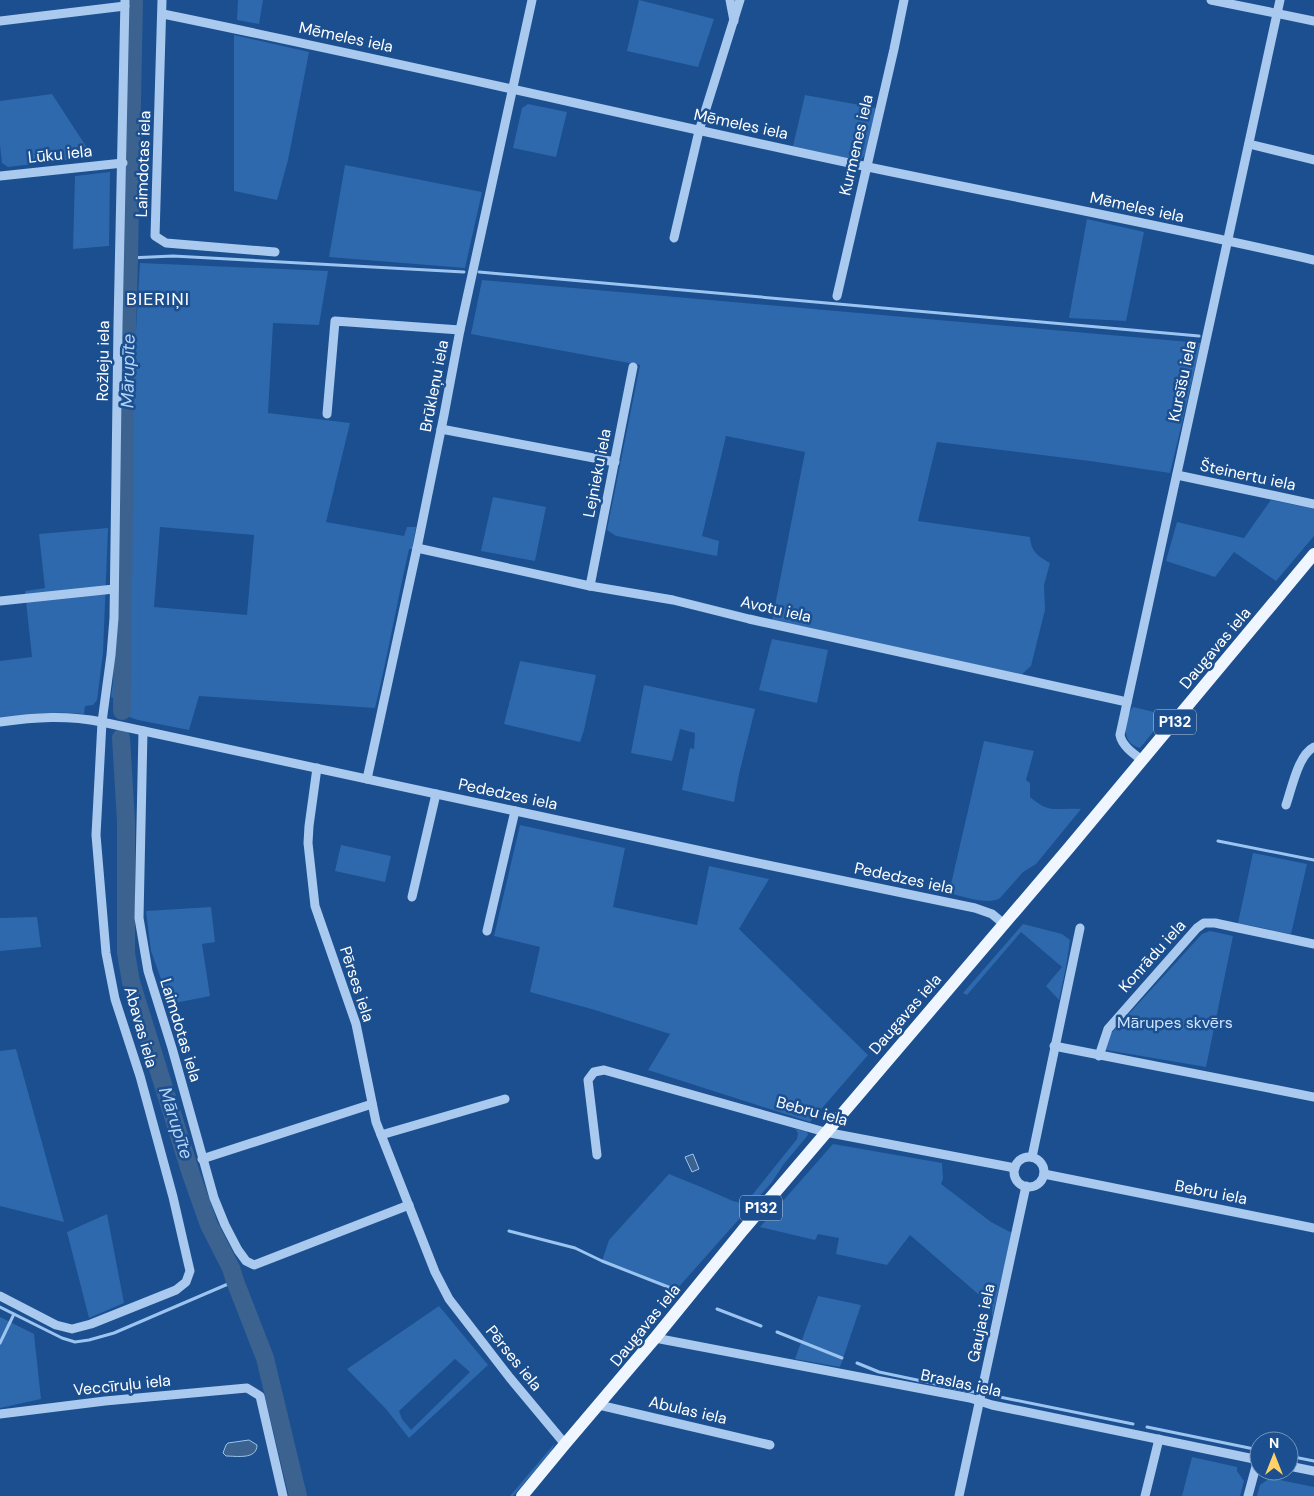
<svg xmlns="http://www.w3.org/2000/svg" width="1314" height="1496" viewBox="0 0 1314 1496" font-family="'DM Sans',sans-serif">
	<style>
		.green { fill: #2e69ad; fill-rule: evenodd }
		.water { fill: #3c6290; stroke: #9cc4f0 }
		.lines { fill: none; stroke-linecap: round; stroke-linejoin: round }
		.stream { stroke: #9cc4f0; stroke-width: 3 }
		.river { stroke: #3c6290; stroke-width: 18 }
		.minor { stroke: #a9c9ee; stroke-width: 9 }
		.major { stroke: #f0f6ff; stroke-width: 12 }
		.labels { text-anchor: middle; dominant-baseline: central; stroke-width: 5; stroke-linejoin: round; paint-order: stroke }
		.shield { fill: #1b4f8f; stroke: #bbcadd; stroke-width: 1 }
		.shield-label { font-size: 15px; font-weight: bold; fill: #fff }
		.street-label { font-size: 16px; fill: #fff; stroke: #1b4f8f }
		.park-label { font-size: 16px; fill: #cfe3fa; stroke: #1b4f8f }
		.neighbourhood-label { font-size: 18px; letter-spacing: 1px; fill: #fff; stroke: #1b4f8f }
		.water-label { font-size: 18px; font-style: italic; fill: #b5d3f5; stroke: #1b4f8f }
	</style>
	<rect width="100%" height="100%" fill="#1b4f8f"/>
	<g class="green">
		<polygon points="238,0 263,0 259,24 237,20"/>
		<polygon points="639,0 714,19 698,67 627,51"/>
		<polygon points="234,35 309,52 288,160 277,200 234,191"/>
		<polygon points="52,94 93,157 8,167 2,163 0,145 0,101"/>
		<polygon points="805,95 876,108 865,155 859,161 793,146"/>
		<polygon points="528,104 567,112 556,157 513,148 522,108"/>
		<polygon points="345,165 482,192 465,268 329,257"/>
		<polygon points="110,172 109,246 73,249 75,176"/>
		<polygon points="1087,219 1144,232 1126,321 1069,318"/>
		<path d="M 140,263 L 328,271 L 319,325 L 273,323 L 268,413 L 350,423 L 326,522 L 404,536 L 407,527 L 416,527 L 412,549 L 409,549 C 397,602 388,655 375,708 L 199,696 L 189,730 L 138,720 L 118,713 L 118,699 L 111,697 L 117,654 ZM 160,527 L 254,535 L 247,615 L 154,607 Z"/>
		<path d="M 482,280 L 1201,343 L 1170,473 L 1090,461 L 937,442 L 918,521 L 1030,537 C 1031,552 1038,556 1050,563 L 1044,585 L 1045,610 L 1031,666 L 1021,675 L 772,621 L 805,452 L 726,436 L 702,536 L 719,541 L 717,556 L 616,536 L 607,530 L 640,365 L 471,334 Z"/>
		<polygon points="493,497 546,507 535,561 481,551"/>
		<polygon points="1271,500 1314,509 1314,536 1276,581 1234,552 1215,577 1166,561 1177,522 1244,538"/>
		<path d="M 108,528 L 103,653 L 97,700 L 93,705 L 85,706 L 84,714 C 55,711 29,714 0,718 L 0,661 L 32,657 L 25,591 L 45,588 L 39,534 Z"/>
		<polygon points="772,639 828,650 817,703 759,690"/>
		<polygon points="520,661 596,675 584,730 580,742 504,724"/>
		<polygon points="644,685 755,709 739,774 734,802 682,790 690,748 694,749 695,733 680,729 672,761 631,753"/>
		<path d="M 1133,707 L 1167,715 L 1140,748 C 1121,744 1123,720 1133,707 Z"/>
		<path d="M 984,741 L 1034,751 L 1026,780 L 1030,783 L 1030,797 C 1051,815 1056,807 1081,809 L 1036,864 L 1023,872 L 1000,898 C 988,906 962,896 949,893 Z"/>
		<polygon points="520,825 625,848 613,907 697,925 709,866 769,879 739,929 868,1055 810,1122 648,1070 670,1034 595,1010 530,992 540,947 494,936"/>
		<polygon points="341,845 391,856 385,882 335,871"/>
		<polygon points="1253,853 1307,864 1291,934 1238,923"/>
		<polygon points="211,907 215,942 202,944 210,996 170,1004 151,951 146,911"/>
		<polygon points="37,917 41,947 0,951 0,918"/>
		<polygon points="1023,924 1062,934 1070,940 1066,967 1059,1000 1046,986 1062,967 1021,932 967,995 963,993"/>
		<polygon points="1210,931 1233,936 1206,1067 1106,1050 1104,1044 1105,1040 1202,934"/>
		<polygon points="16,1049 64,1222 0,1206 0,1051"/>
		<polygon points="795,1129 807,1132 808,1135 783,1165 772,1182 676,1290 602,1261 609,1240 669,1174 701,1187 733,1201 745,1204 797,1139 798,1133"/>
		<polygon points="833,1144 942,1163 943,1179 941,1184 991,1222 1012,1233 992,1318 992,1306 910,1235 887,1265 836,1254 839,1238 818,1234 815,1240 760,1227"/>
		<polygon points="107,1214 124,1303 89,1318 67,1232"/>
		<polygon points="818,1296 861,1305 840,1367 795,1359"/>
		<path d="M 439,1306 L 488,1365 L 409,1438 L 386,1409 L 347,1369 ZM 455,1359 L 470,1372 L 411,1430 L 402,1419 L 399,1411 Z"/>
		<polygon points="0,1317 34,1334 41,1399 0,1408"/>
		<polygon points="555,1443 551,1452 513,1496 510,1496"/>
		<polygon points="1192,1457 1237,1467 1237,1471 1244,1481 1240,1496 1182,1496"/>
		<polygon points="1270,1478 1314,1487 1314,1496 1257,1496 1260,1485"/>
	</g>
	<g class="water">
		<polygon points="693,1154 699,1169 692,1172 685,1157"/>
		<path d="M 249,1440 L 257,1445 C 257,1460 236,1456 226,1456 L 223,1453 L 226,1445 L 228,1443 Z"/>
	</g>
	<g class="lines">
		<g class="stream">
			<polyline points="129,258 173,256 464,272"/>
			<polyline points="479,272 1199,336"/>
			<polyline points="1218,841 1314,860"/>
			<polyline points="509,1231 575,1248 602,1261 676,1290"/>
			<polyline points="0,1307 62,1338 75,1342 89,1340 114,1333 235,1281"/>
			<polyline points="717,1309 761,1326"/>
			<polyline points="777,1332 842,1358"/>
			<polyline points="0,1343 14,1314"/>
			<polyline points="857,1363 879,1372 974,1392"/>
			<polyline points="990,1395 1133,1424"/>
			<polyline points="1147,1427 1259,1450"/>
			<polyline points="1289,1456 1314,1461"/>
		</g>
		<g class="river">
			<polyline points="122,711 125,405 129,258 134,0"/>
			<polyline points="121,738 126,821 126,953 131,982 191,1174 209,1225 231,1268 235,1281 265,1358 298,1496"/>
		</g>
		<g class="minor">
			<polyline points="162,0 155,236 166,243 275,252"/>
			<polyline points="730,0 734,21"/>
			<polyline points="1211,0 1314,21"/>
			<path d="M 163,14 C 398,62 633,117 868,167 C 1017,198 1166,226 1314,260"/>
			<polyline points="0,21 125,6"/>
			<polyline points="1249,144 1314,160"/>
			<polyline points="0,176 123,163"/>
			<polyline points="674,238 699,131 740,0"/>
			<polyline points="837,296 894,49 904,0"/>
			<polyline points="327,414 335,321 460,330"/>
			<polyline points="441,429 615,462"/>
			<polyline points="1177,475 1314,504"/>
			<polyline points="417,548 590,586 673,600 749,619 1127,702"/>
			<polyline points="590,586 633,367"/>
			<polyline points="0,601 114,589"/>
			<path d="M 0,722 C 35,717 67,715 102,722 L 734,858 L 975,908 L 992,914 L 1004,924"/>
			<polyline points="143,731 139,918 148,971 172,1048 214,1198 225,1225 238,1250 246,1261 254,1265 409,1205"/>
			<path d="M 1142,760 C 1134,754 1122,746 1120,735 L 1280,0"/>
			<polyline points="317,768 309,826 308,843 315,906 356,1024 376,1122 435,1272 449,1299 510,1378 565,1444"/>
			<polyline points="367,779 417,548 444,415 460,330 532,0"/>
			<path d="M 1286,805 C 1292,788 1298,755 1314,747"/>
			<polyline points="412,897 436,794"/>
			<polyline points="487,931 515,811"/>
			<polyline points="1054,1046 1314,1097"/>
			<polyline points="1099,1056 1108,1029 1197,928 1204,923 1215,923 1314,944"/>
			<polyline points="381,1135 505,1099"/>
			<polyline points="597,1155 588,1080 594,1072 604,1070 825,1132 1015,1168"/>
			<polyline points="1032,1157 1080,928"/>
			<circle cx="1029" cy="1172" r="15"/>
			<polyline points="202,1159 372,1104"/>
			<polyline points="1044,1174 1314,1228"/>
			<polyline points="0,1296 56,1325 72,1329 91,1324 176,1290 186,1282 190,1271 173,1197 140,1076 115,999 106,953 96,835 102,722 111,655 114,618 118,325 125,0"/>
			<polyline points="655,1338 970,1398 992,1405 1259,1460"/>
			<polyline points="599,1405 770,1445"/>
			<polyline points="0,1414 105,1401 247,1388 260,1396 283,1496"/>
			<polyline points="1289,1466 1314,1471"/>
			<polyline points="959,1496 1026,1186"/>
			<polyline points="1145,1496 1159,1439"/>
			<polyline points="1248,1496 1258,1459"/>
		</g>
		<polyline class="major" points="522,1496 565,1444 655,1338 743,1230 1068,849 1314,554"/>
	</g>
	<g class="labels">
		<g class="shield">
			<rect x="1154" y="709.5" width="42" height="25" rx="4"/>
			<rect x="740" y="1195.5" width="42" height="25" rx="4"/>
		</g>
		<g class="shield-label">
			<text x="1175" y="722">P132</text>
			<text x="761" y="1208">P132</text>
		</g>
		<g class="street-label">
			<text transform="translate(346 37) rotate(12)">Mēmeles iela</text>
			<text transform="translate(741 124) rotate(12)">Mēmeles iela</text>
			<text transform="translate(856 145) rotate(-77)">Kurmenes iela</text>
			<text transform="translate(60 154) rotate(-6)">Lūku iela</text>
			<text transform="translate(143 164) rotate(-88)">Laimdotas iela</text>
			<text transform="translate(1137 207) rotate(12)">Mēmeles iela</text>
			<text transform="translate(103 361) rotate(-89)">Rožleju iela</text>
			<text transform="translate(1182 381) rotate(-78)">Kursīšu iela</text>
			<text transform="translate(434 386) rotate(-79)">Brūkleņu iela</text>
			<text transform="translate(597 473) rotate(-79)">Lejnieku iela</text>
			<text transform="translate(1248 475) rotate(12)">Šteinertu iela</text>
			<text transform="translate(776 609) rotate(13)">Avotu iela</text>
			<text transform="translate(1215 648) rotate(-50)">Daugavas iela</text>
			<text transform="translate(508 794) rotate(12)">Pededzes iela</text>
			<text transform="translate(904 878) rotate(12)">Pededzes iela</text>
			<text transform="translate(1152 956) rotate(-48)">Konrādu iela</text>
			<text transform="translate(357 984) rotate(72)">Pērses iela</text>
			<text transform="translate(905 1014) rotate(-49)">Daugavas iela</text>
			<text transform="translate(141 1027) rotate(74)">Abavas iela</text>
			<text transform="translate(181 1030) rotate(73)">Laimdotas iela</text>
			<text transform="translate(812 1111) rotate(15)">Bebru iela</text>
			<text transform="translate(1211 1192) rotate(11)">Bebru iela</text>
			<text transform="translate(981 1323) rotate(-78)">Gaujas iela</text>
			<text transform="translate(645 1325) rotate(-51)">Daugavas iela</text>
			<text transform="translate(514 1358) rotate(51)">Pērses iela</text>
			<text transform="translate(961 1383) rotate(12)">Braslas iela</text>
			<text transform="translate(122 1385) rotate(-6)">Veccīruļu iela</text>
			<text transform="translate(688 1410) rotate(13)">Abulas iela</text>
		</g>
		<g class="park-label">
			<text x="1175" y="1022">Mārupes skvērs</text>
		</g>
		<g class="neighbourhood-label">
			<text x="158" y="299">BIERIŅI</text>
		</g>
		<g class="water-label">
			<text transform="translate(128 371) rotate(-89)">Mārupīte</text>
			<text transform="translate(176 1123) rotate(72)">Mārupīte</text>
		</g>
	</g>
	<g transform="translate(1274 1456)"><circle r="24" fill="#1b4f8f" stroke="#7695bc"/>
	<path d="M0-4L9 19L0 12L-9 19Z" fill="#ffd166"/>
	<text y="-8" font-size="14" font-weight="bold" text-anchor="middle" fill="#ffffff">N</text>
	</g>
</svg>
